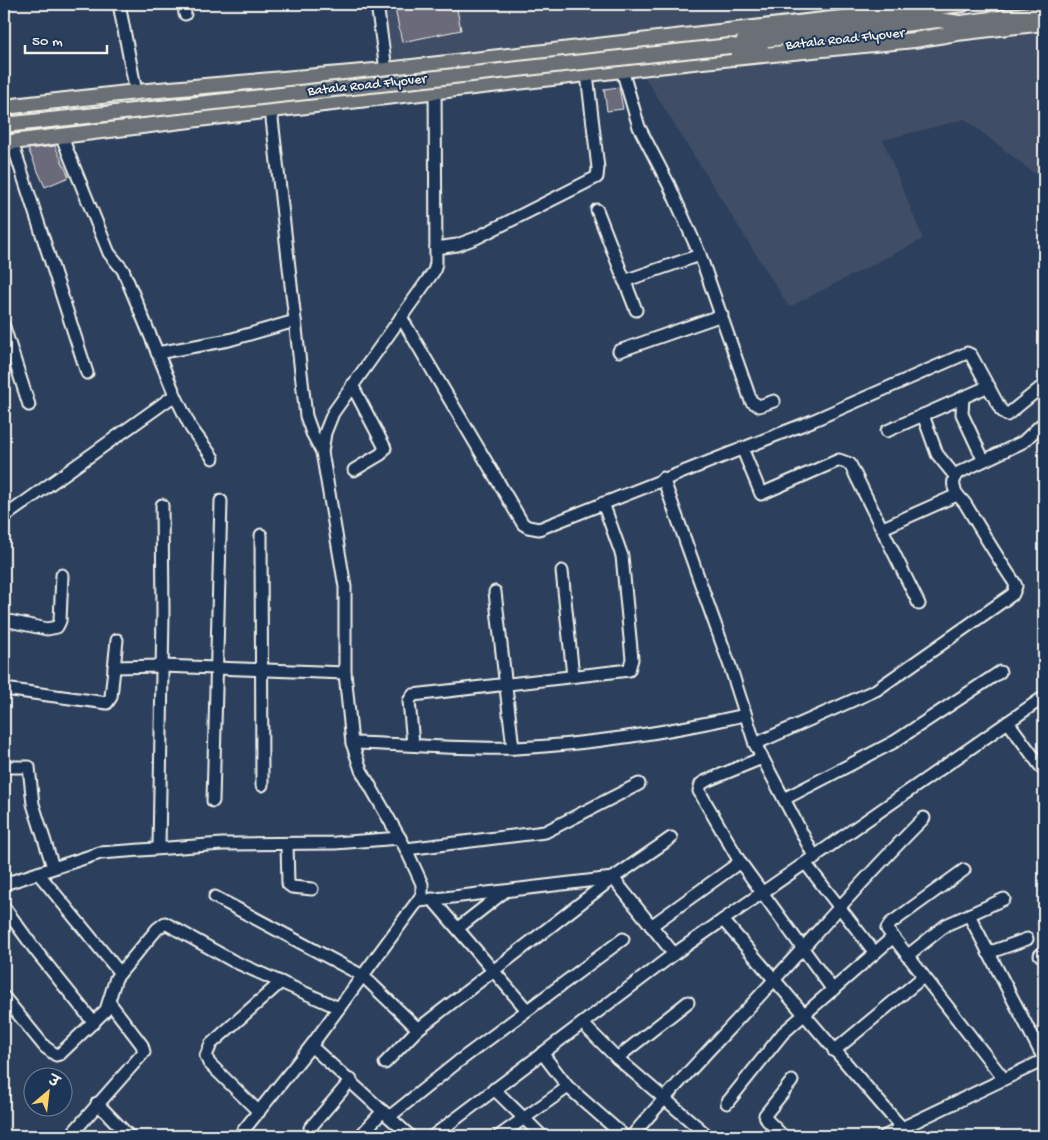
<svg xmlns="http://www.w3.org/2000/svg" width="1048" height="1140" viewBox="0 0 1048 1140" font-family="'Gochi Hand','Playpen Sans Deva',sans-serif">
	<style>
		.built { fill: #3f4d66 }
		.building { fill: #6a6a7a; stroke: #f4f1e8 }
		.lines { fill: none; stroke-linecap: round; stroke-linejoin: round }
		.minor-casing { stroke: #f4f1e8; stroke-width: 15 }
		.major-casing { stroke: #f4f1e8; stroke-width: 18 }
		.minor { stroke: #1d3557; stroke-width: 11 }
		.major { stroke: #6a7074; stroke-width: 14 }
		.major-bridge-casing { stroke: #f4f1e8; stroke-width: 18; stroke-linecap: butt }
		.major-bridge { stroke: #6a7074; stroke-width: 14 }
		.labels { text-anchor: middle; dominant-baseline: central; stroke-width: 4; stroke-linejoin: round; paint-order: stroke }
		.street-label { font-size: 14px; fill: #f4f1e8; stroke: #1d3557 }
	</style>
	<rect width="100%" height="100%" fill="#2c405e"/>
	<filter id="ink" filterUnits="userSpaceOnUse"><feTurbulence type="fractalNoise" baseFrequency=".02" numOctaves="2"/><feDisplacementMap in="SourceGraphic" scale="10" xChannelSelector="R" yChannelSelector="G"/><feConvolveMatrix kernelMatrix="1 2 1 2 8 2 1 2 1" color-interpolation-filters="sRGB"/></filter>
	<g filter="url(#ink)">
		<g class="built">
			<polygon points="379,4 898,4 387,60"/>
			<polygon points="1044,32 1044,181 965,119 883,140 923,239 789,307 643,74"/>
		</g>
		<g class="building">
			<polygon points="394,4 456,4 461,30 402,42"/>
			<polygon points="619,87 623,109 607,111 604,89"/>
			<polygon points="55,146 69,177 45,187 28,149"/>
		</g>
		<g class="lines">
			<defs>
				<g id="minor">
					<polyline points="119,4 136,92"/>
					<polyline points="184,4 185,14"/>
					<polyline points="377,4 386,70"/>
					<polyline points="622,70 639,127 669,185 700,255 751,401 759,406 774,401"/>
					<polyline points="271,110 306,416 312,433 322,452"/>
					<polyline points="12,142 87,373"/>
					<polyline points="597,210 636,310"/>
					<polyline points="436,248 457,245 476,238 597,177 598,168 587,74"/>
					<polyline points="624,281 700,255"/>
					<polyline points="401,317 523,524 528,527 539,529 812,421 967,353 971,355 1001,410 1007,415 1044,385"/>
					<polyline points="4,327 29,405"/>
					<polyline points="619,351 722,315"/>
					<polyline points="157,353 229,340 295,321"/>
					<polyline points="352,385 385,448 381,454 354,470"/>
					<polyline points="175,395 191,428 213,458"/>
					<polyline points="963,397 962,414 983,459"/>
					<polyline points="923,415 937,454 955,476"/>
					<polyline points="887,431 989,386"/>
					<polyline points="742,448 761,494 839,460 850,464 919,604"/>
					<polyline points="663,478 730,666 755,744 815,858"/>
					<polyline points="4,517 175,395 123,270 109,253 61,135"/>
					<polyline points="883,528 957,495"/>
					<polyline points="261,535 262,785"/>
					<polyline points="562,571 573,676"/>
					<polyline points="495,592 513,748"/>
					<polyline points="4,620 47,629 57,627 60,621 62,575"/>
					<polyline points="114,667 162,666 345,673"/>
					<polyline points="4,689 107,703 111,697 117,640"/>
					<polyline points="1008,722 1044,771"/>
					<path d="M 352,743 C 405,744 464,750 516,748 C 594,744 669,732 745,715"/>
					<polyline points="413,744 409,701 413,695 629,670 632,659 622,556 603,503"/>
					<path d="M 755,744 L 876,690 L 1013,594 L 1016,586 L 1014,582 C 997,557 982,532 966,505 C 963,500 957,496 955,490 C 952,483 954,477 960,472 L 1023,442 L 1044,422"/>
					<polyline points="762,758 706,781 701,784 699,791 740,862 833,990"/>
					<polyline points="4,767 29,767 33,804 53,867"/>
					<polyline points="784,799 894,742 1000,672"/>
					<polyline points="213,801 221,501"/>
					<polyline points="287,844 288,884 292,887 312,889"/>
					<polyline points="159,848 163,614 162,505"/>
					<polyline points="406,849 545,832 639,784"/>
					<polyline points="806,864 875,953"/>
					<polyline points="964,870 891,923 887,929 1003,1078"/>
					<polyline points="38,873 120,973"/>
					<polyline points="4,884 100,853 222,844 335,843 400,838"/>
					<polyline points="215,897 363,976 418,1029"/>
					<polyline points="432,899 527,1010"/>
					<polyline points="419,901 613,878 674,954"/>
					<polyline points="4,907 36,951 94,1023"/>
					<polyline points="969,915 1044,1059"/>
					<polyline points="723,920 901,1127"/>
					<polyline points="651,926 740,862"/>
					<polyline points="458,928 504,892"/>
					<polyline points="988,953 1027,939"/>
					<polyline points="1040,955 1044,954"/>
					<polyline points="907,956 946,925 1004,899"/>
					<polyline points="4,997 45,1047 56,1055 60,1054 106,1010 116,978 157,929 165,923 233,961 339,1008"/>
					<polyline points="583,1024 617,1058 708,1136"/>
					<polyline points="311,1046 410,1136"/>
					<polyline points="834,1051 923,977"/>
					<polyline points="542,1053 568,1087 624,1136"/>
					<polyline points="617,1058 688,1002"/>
					<polyline points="385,1063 418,1029 613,878 671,838"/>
					<polyline points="494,1089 542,1136"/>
					<polyline points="97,1103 129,1136"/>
					<polyline points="727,1103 783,1033 892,938"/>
					<polyline points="259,1112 209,1063 206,1056 211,1044 281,982"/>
					<polyline points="389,1117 459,1061 623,939"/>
					<polyline points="310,1128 351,1080"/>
					<polyline points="70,1136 144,1052 142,1045 110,1003"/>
					<polyline points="239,1136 311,1046 422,895 422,884 406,849 361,770 352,743 345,673 345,587 322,452 325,433 333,413 434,271 436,263 435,83"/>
					<polyline points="360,1136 383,1111"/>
					<polyline points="433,1136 674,954 1044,697"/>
					<polyline points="499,1136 568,1087"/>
					<path d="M 632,1136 C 677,1082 727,1032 775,979 C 824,925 872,869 924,818"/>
					<polyline points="783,1136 767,1120 765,1115 792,1081"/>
					<polyline points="885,1136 1044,1060"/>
				</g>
				<g id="major">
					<polyline points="961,23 1044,12"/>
					<polyline points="743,42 939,20 959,23"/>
					<polyline points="730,46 761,49"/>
					<polyline points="4,107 136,92 386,70 963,4"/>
					<polyline points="4,143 271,110 693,62 914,40 957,33 1044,23"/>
				</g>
			</defs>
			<use href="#minor" class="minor-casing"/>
			<use href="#major" class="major-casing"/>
			<use href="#minor" class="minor"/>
			<use href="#major" class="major"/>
			<defs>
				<polyline id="major-bridge" points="4,125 730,46"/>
			</defs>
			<use href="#major-bridge" class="major-bridge-casing"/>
			<use href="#major-bridge" class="major-bridge"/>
		</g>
	</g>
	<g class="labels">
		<g class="street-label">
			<text transform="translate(845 40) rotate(-6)">Batala Road Flyover</text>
			<text transform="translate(367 86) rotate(-6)">Batala Road Flyover</text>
		</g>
	</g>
	<rect width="1048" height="1140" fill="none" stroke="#1d3557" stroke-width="20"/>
	<rect x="10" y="10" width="1028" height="1120" fill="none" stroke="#f4f1e8" stroke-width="2" filter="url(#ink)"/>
	<g transform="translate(48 1092) rotate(28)"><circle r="24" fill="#1d3557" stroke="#738091"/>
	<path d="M0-4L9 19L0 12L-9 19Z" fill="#ffd166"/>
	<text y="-8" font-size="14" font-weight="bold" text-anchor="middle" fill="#f4f1e8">उ</text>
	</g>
	<path d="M25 45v8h82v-8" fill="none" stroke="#f4f1e8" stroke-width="2.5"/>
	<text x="32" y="45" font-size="15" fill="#f4f1e8" stroke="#1d3557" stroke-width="4" paint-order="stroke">50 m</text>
</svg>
